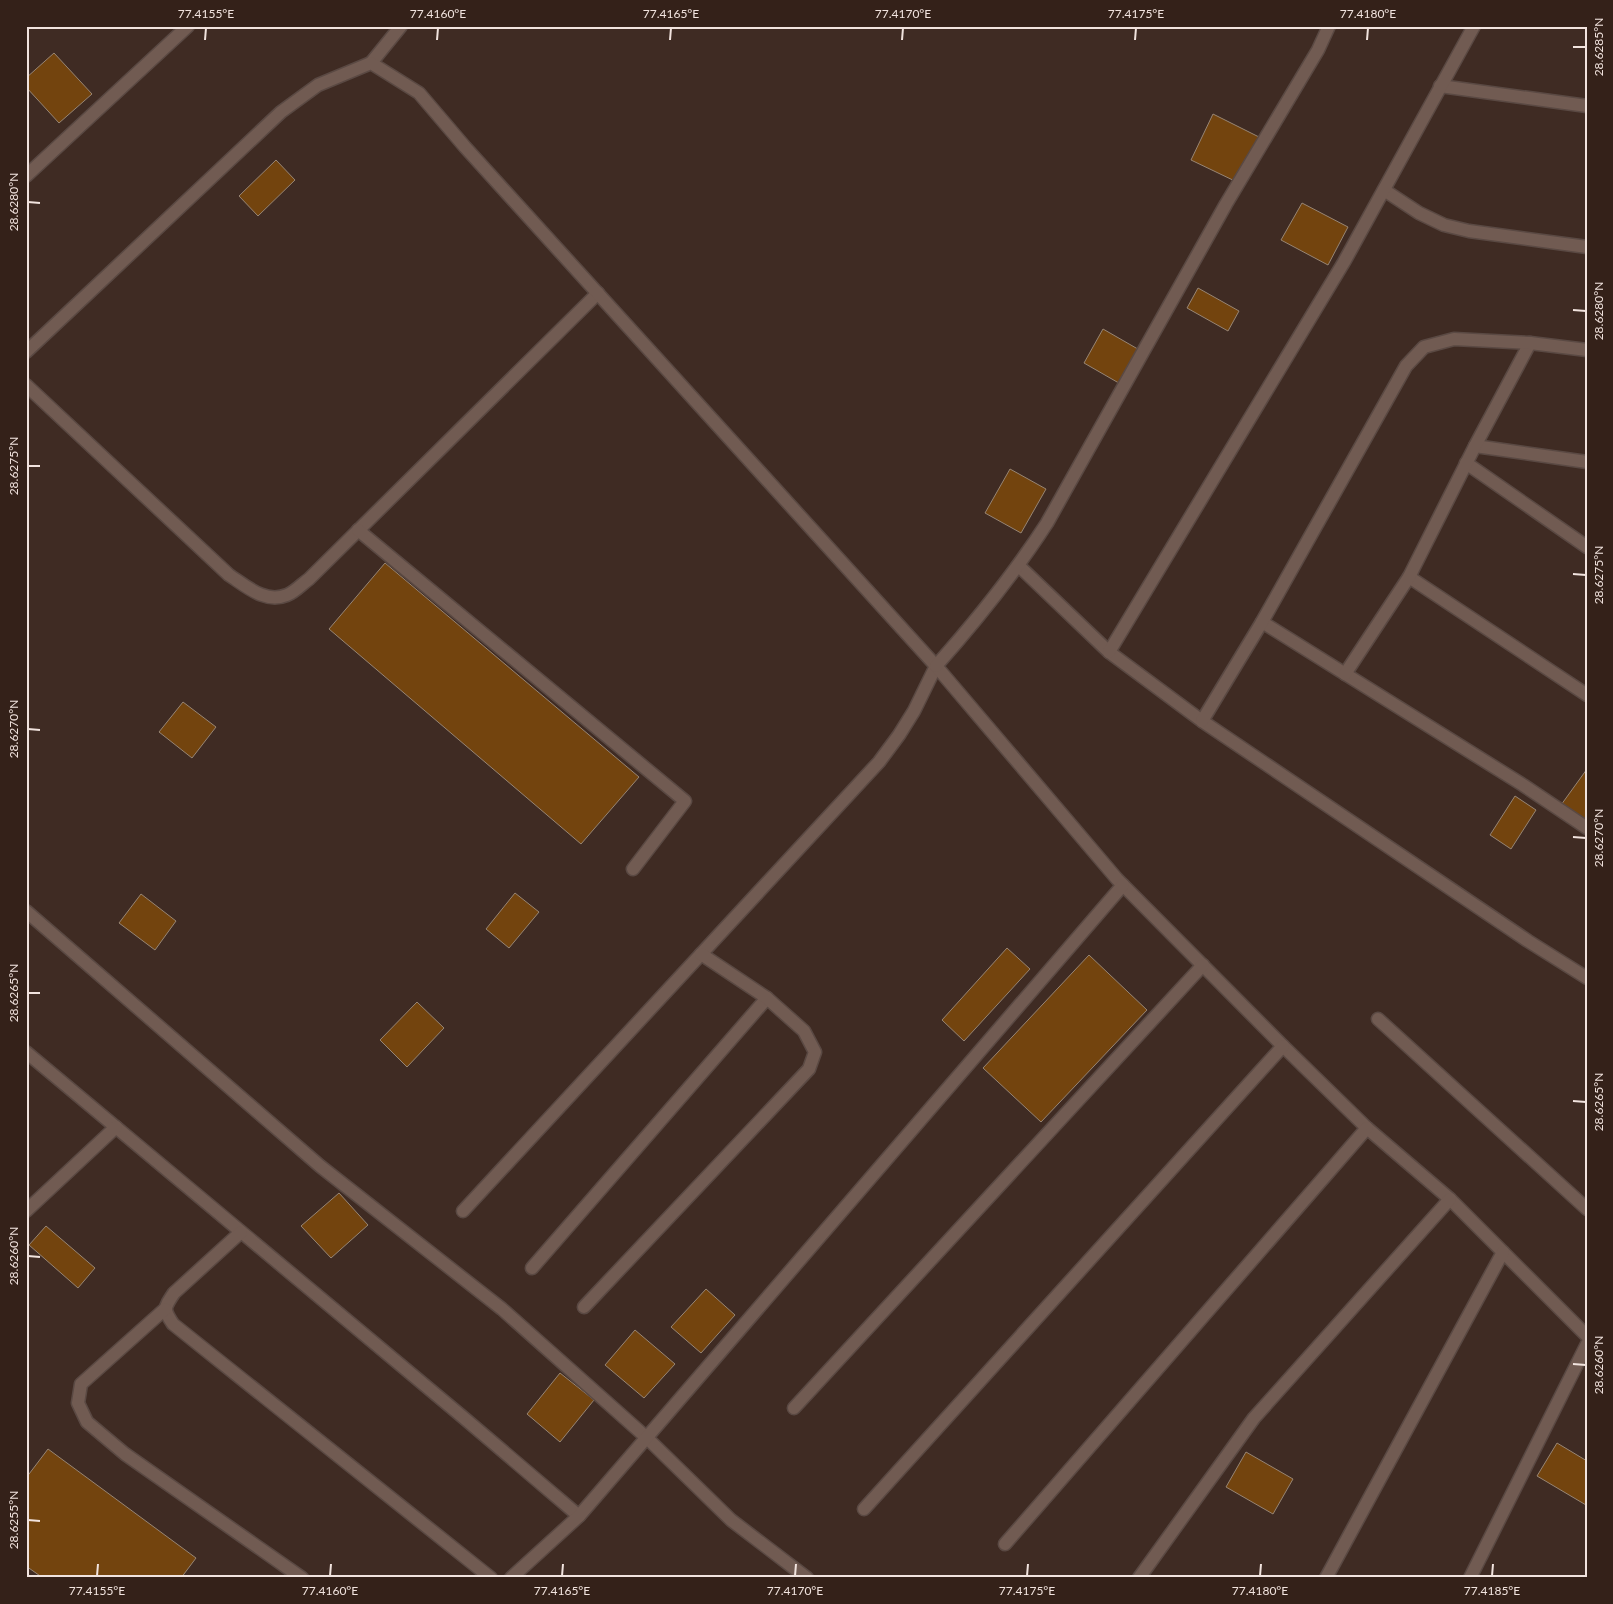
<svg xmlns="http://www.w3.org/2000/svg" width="1613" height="1604" viewBox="0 0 1613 1604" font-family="Lato,sans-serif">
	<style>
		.building { fill: #73440e; stroke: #978574 }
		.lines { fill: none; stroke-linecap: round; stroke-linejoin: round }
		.service-casing { stroke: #5a4943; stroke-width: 15 }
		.minor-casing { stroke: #5a4943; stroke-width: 15 }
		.service { stroke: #715b52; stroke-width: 12 }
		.minor { stroke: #715b52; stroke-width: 12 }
		.ticks { fill: none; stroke: #f1e3de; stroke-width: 2 }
		.neatline { fill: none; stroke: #f1e3de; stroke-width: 2 }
		.ticks-label { font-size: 12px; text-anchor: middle; fill: #f1e3de }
	</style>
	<rect width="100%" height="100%" fill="#3f2b23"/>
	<g class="building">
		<polygon points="54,53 92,94 59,123 26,87 26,78"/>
		<polygon points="1213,114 1261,138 1239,183 1191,160"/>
		<polygon points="276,160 295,180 258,216 239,196"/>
		<polygon points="1302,203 1348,227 1328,265 1281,240"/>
		<polygon points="1198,288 1239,311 1228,331 1187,308"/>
		<polygon points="1103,329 1143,352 1124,386 1084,363"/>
		<polygon points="1010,469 1046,489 1021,533 985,513"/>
		<polygon points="385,563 639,777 581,844 329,629"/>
		<polygon points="183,702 216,727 192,758 159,732"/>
		<polygon points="1587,769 1587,823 1561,805"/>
		<polygon points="1515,796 1536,810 1511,849 1490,835"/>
		<polygon points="515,893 539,912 509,948 486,929"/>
		<polygon points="141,894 176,921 155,950 119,923"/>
		<polygon points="1007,948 1030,969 964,1041 942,1020"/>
		<polygon points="1089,955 1147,1010 1041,1122 983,1068"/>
		<polygon points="417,1002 444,1028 407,1067 380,1040"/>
		<polygon points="339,1193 368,1225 331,1258 301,1226"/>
		<polygon points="46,1226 95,1268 78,1288 29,1245"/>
		<polygon points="706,1289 735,1315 701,1353 671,1327"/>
		<polygon points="635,1330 675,1364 644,1398 605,1365"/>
		<polygon points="560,1373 594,1400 560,1442 527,1414"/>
		<polygon points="1557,1443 1587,1461 1586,1505 1537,1476"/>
		<polygon points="48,1449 196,1558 181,1578 43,1578 26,1566 26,1478"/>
		<polygon points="1246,1452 1293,1479 1273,1514 1226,1487"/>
	</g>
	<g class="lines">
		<defs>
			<g id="service">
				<path d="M 26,385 L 229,575 C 246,586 265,604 287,595 C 295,592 302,584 309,579 L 598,293"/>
				<polyline points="358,530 685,801 633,869"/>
				<polyline points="463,1211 879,762 899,735 914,711 936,666"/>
				<polyline points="532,1268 767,998"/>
				<polyline points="584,1307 809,1069 815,1052 804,1031 767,998 701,954"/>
				<polyline points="1470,1578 1587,1344"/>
			</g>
			<g id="minor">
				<polyline points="371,63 401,26"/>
				<polyline points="1440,86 1587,106"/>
				<polyline points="26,176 188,26"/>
				<polyline points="1384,190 1419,213 1444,225 1469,231 1587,247"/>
				<polyline points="26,352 281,112 318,85 371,63 419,93 465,147 936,666 1117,879 1283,1046 1367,1128 1450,1199 1587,1336"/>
				<polyline points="1475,446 1587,462"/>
				<polyline points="1466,463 1587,547"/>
				<polyline points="1019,566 1109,652 1202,721 1528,941 1587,978"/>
				<polyline points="1409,577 1587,695"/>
				<polyline points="1262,622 1523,785 1587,828"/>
				<polyline points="1109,652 1344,262 1474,26"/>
				<path d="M 936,666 C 977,620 1014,574 1047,523 L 1226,204 L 1318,50 L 1329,26"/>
				<polyline points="1345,674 1409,577 1475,446 1530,343"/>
				<polyline points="1202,721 1262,622 1406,366 1424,347 1454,339 1530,343 1587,350"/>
				<polyline points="26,911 320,1166 502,1309 647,1438 731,1520 807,1578"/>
				<polyline points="1378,1019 1587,1209"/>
				<polyline points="26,1052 464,1418 579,1516"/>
				<polyline points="26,1211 116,1127"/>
				<path d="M 241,1232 L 174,1293 C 164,1308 163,1309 173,1324 L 491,1578"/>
				<polyline points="165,1309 81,1384 78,1403 87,1422 125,1454 302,1578"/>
				<polyline points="794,1408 1203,965"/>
				<polyline points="864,1509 1283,1046"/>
				<polyline points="1005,1544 1367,1128"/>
				<polyline points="511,1578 579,1516 1123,885"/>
				<polyline points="1139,1578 1254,1418 1450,1199"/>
				<polyline points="1326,1578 1503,1252"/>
			</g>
		</defs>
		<use href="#service" class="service-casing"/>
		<use href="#minor" class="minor-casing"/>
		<use href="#service" class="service"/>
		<use href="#minor" class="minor"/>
	</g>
	<path class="ticks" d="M 205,40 L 206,28M 437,40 L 438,28M 670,40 L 671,28M 902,40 L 903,28M 1135,40 L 1136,28M 1367,40 L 1368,28M 1573,47 L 1586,47M 28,202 L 40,203M 1573,310 L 1586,311M 28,466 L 40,466M 1573,574 L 1586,575M 28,729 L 40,730M 1573,837 L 1586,838M 28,993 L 40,993M 1573,1101 L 1586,1102M 28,1256 L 40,1257M 1573,1364 L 1586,1365M 28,1520 L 40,1521M 97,1576 L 98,1564M 330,1576 L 331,1564M 562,1576 L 563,1564M 795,1576 L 796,1564M 1027,1576 L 1028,1564M 1260,1576 L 1261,1564M 1492,1576 L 1493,1564"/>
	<rect width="1613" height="1604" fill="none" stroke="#342119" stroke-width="55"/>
	<rect x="28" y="28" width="1558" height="1548" class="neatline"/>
	<g class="ticks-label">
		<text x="206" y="18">77.4155°E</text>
		<text x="438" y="18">77.4160°E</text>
		<text x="671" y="18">77.4165°E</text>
		<text x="903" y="18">77.4170°E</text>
		<text x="1136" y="18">77.4175°E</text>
		<text x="1368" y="18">77.4180°E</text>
		<text transform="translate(1599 47) rotate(-90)" y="4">28.6285°N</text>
		<text transform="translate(14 202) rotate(-90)" y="4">28.6280°N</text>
		<text transform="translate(1599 311) rotate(-90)" y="4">28.6280°N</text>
		<text transform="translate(14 466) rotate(-90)" y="4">28.6275°N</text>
		<text transform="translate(1599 575) rotate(-90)" y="4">28.6275°N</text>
		<text transform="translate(14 729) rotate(-90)" y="4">28.6270°N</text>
		<text transform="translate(1599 838) rotate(-90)" y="4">28.6270°N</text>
		<text transform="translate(14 993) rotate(-90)" y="4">28.6265°N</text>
		<text transform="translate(1599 1102) rotate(-90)" y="4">28.6265°N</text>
		<text transform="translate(14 1256) rotate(-90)" y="4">28.6260°N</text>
		<text transform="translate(1599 1365) rotate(-90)" y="4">28.6260°N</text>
		<text transform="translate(14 1520) rotate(-90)" y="4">28.6255°N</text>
		<text x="97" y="1595">77.4155°E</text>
		<text x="330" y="1595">77.4160°E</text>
		<text x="562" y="1595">77.4165°E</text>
		<text x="795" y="1595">77.4170°E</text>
		<text x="1027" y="1595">77.4175°E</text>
		<text x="1260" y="1595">77.4180°E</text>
		<text x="1492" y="1595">77.4185°E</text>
	</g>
</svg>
